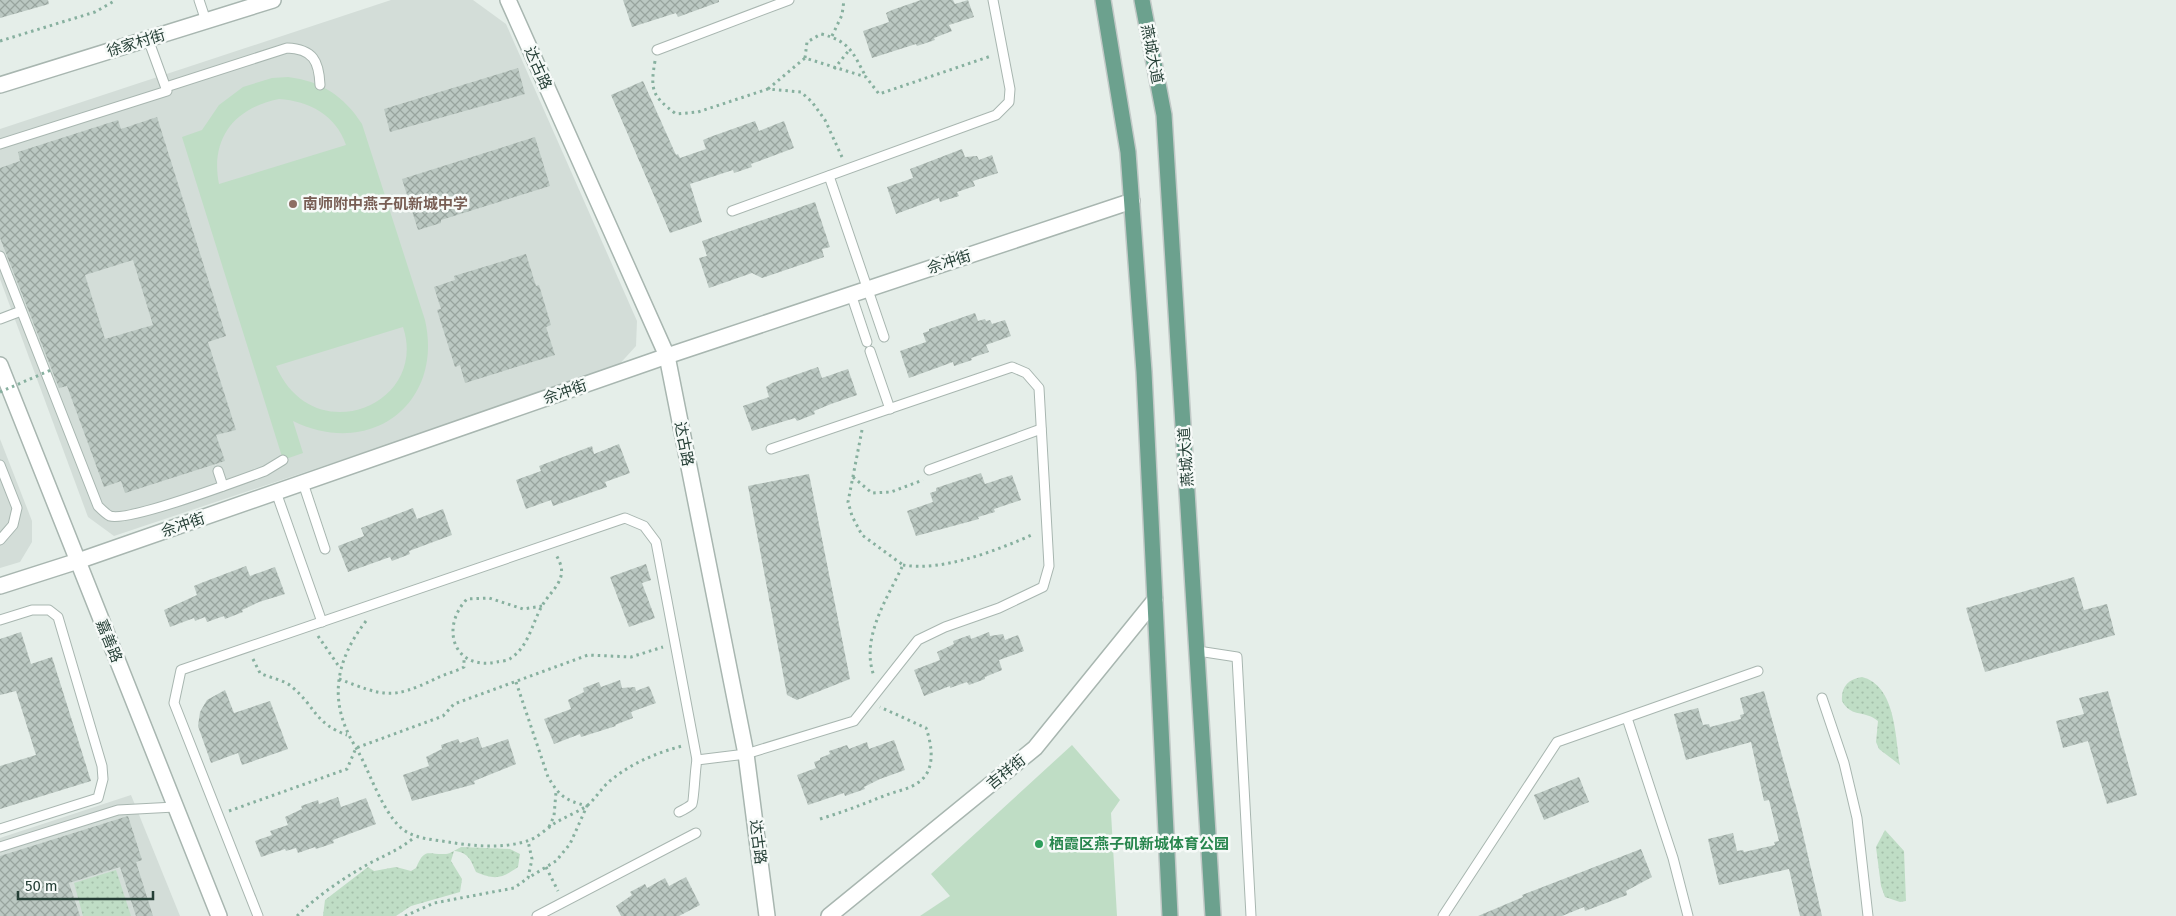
<svg xmlns="http://www.w3.org/2000/svg" width="2176" height="916" viewBox="0 0 2176 916" font-family="'Fira Sans','Noto Sans SC',sans-serif">
	<style>
		.built { fill: #d3ddd8 }
		.green { fill: url(#green-dots) }
		.pitch { fill: #bfddc5; fill-rule: evenodd }
		.building { fill: url(#building-cross-hatch); fill-rule: evenodd }
		.lines { fill: none; stroke-linecap: round; stroke-linejoin: round }
		.service-casing { stroke: #a8b6b0; stroke-width: 11 }
		.minor-casing { stroke: #a8b6b0; stroke-width: 18 }
		.tertiary-casing { stroke: #a8b6b0; stroke-width: 18 }
		.primary-casing { stroke: #c2c9c7; stroke-width: 18 }
		.path { stroke: #87b09f; stroke-width: 3; stroke-dasharray: 2.5 4; stroke-linecap: butt }
		.service { stroke: #fff; stroke-width: 9 }
		.minor { stroke: #fff; stroke-width: 15 }
		.tertiary { stroke: #fff; stroke-width: 15 }
		.primary { stroke: #6ca18e; stroke-width: 15 }
		.path-bridge { stroke: #87b09f; stroke-width: 3; stroke-dasharray: 2.5 4; stroke-linecap: butt }
		.education-dot { fill: #8d6e63; stroke: #f6faf8; stroke-width: 2 }
		.leisure-dot { fill: #2e9e5b; stroke: #f6faf8; stroke-width: 2 }
		.labels { text-anchor: middle; dominant-baseline: central; stroke-width: 5; stroke-linejoin: round; paint-order: stroke }
		.street-label { font-size: 15px; fill: #253f36; stroke: #f6faf8 }
		.education-label { font-size: 15px; font-weight: bold; fill: #785e54; stroke: #f6faf8; text-anchor: start }
		.leisure-label { font-size: 15px; font-weight: bold; fill: #27864d; stroke: #f6faf8; text-anchor: start }
	</style>
	<defs>
		<pattern id="green-dots" width="8" height="8" patternUnits="userSpaceOnUse" patternTransform="scale(1.25)"><rect width="8" height="8" fill="#bfddc5"/><path d="M2 2h.1M6 6h.1" fill="none" stroke="#a4bfaa" stroke-width="1.8" stroke-linecap="round"/></pattern>
		<pattern id="building-cross-hatch" width="8" height="8" patternUnits="userSpaceOnUse" patternTransform="scale(1.25)"><rect width="8" height="8" fill="#bbc8c2"/><path d="M0 0l8 8M0 8l8-8" fill="none" stroke="#98a49e"/></pattern>
	</defs>
	<rect width="100%" height="100%" fill="#e5eee9"/>
	<g class="built">
		<polygon points="391,0 473,0 506,24 637,321 636,346 616,368 114,536 88,517 0,279 0,129"/>
		<polygon points="0,439 32,521 32,542 20,562 0,568"/>
		<polygon points="131,795 180,916 0,916 0,838"/>
	</g>
	<g class="green">
		<path d="M 1862,677 C 1896,686 1895,736 1900,765 L 1879,749 L 1876,742 L 1878,721 C 1866,710 1851,718 1842,701 C 1841,687 1848,679 1862,677 Z"/>
		<polygon points="1885,830 1904,851 1906,901 1900,902 1885,897 1881,886 1876,847"/>
		<path d="M 461,847 L 510,849 L 520,854 L 518,867 C 501,879 495,880 476,872 C 471,860 468,852 454,851 L 451,861 L 462,879 L 460,892 L 411,906 L 396,916 L 323,916 L 325,900 L 368,867 L 374,871 L 396,867 L 411,871 L 416,868 C 425,847 427,855 446,854 C 450,854 457,849 461,847 Z"/>
		<polygon points="116,870 131,916 83,916 74,883"/>
	</g>
	<g class="pitch">
		<path d="M 288,77 C 321,81 344,96 362,124 L 425,320 C 444,404 370,459 293,421 L 303,453 L 283,460 L 182,137 L 202,130 L 219,105 L 243,87 L 272,78 ZM 279,99 C 309,101 336,115 346,145 L 219,184 C 210,139 234,108 279,99 ZM 403,327 C 429,405 313,452 276,366 Z"/>
		<polygon points="1072,745 1120,800 1111,813 1117,916 920,916 950,896 931,874"/>
	</g>
	<g class="building">
		<polygon points="0,0 48,0 49,4 0,18"/>
		<polygon points="623,0 719,0 719,2 678,17 676,13 632,27"/>
		<polygon points="921,0 953,0 955,4 968,0 974,17 949,25 952,31 934,38 935,40 917,46 916,44 872,58 863,31 889,22 886,13 892,10"/>
		<polygon points="518,68 525,94 390,132 384,109"/>
		<polygon points="643,81 676,155 678,154 680,158 706,149 703,140 710,137 755,121 759,131 784,121 794,148 751,164 752,167 734,173 733,170 690,184 702,222 670,233 611,95"/>
		<path d="M 157,117 L 226,336 L 208,342 L 236,430 L 216,435 L 225,461 L 125,493 L 121,481 L 104,487 L 67,386 L 59,388 L 0,238 L 0,168 L 20,161 L 18,152 L 118,120 L 121,129 ZM 133,260 L 153,325 L 105,339 L 85,275 Z"/>
		<polygon points="535,137 550,186 441,220 441,223 418,230 402,179"/>
		<polygon points="962,149 965,157 977,156 979,160 992,155 998,173 973,181 975,186 957,192 959,196 940,202 939,198 896,214 887,187 913,178 910,169"/>
		<polygon points="815,202 830,247 822,249 824,257 762,278 752,273 709,288 699,258 707,256 702,241"/>
		<polygon points="526,254 536,286 539,285 551,325 546,327 555,355 465,383 460,365 455,367 437,310 441,309 434,287 455,280 454,276"/>
		<polygon points="975,313 978,321 985,319 986,321 990,320 992,324 1005,320 1011,336 986,345 989,352 971,358 972,360 954,366 953,362 909,378 900,351 926,342 923,333 929,331 929,329"/>
		<polygon points="818,367 822,378 848,369 857,395 831,404 814,411 815,414 797,421 795,418 752,431 743,406 769,397 766,387 772,383"/>
		<polygon points="619,444 630,473 605,482 607,487 553,506 551,500 526,509 516,480 541,471 539,466 592,446 594,454"/>
		<polygon points="981,473 985,484 1012,475 1021,500 994,509 995,512 978,517 979,519 916,536 907,511 933,502 930,493 936,491 936,488"/>
		<polygon points="809,474 850,679 797,700 787,695 748,486"/>
		<polygon points="413,508 417,519 443,509 452,535 409,551 410,554 392,561 390,557 348,572 338,546 364,536 361,528"/>
		<polygon points="646,564 651,580 642,583 655,618 629,627 610,577"/>
		<polygon points="246,566 250,576 275,567 285,594 259,602 242,610 243,612 225,619 224,616 207,622 205,617 195,621 194,618 170,627 164,610 197,595 194,586 201,583"/>
		<polygon points="2074,577 2084,610 2107,604 2115,635 1985,672 1966,608"/>
		<polygon points="21,632 31,664 52,657 91,781 0,809 0,766 36,755 16,691 0,695 0,639"/>
		<polygon points="989,632 990,636 1003,634 1005,640 1018,635 1024,651 999,660 1002,670 985,677 985,679 969,685 967,682 950,688 950,686 924,696 914,670 940,660 937,652 954,644 953,641 970,635 971,639"/>
		<polygon points="620,680 622,688 635,687 636,691 649,686 656,703 631,712 633,718 615,725 616,726 581,737 580,734 554,744 544,719 571,709 568,700 584,692 583,688 599,682 601,687"/>
		<polygon points="225,690 234,713 270,701 288,749 242,765 238,753 211,763 198,726 200,712 207,700"/>
		<polygon points="1764,691 1799,817 1822,916 1800,916 1789,869 1719,885 1708,839 1733,833 1737,851 1743,850 1744,852 1775,845 1774,842 1779,841 1769,800 1764,801 1751,742 1686,760 1674,714 1698,708 1703,725 1709,724 1710,727 1741,719 1740,715 1744,714 1740,698"/>
		<polygon points="2108,691 2137,795 2107,804 2088,741 2063,748 2056,721 2084,714 2079,698"/>
		<polygon points="478,737 482,748 508,739 516,764 474,781 475,784 412,801 403,775 429,766 426,757 442,749 441,745 458,739 460,743"/>
		<polygon points="894,740 905,770 880,779 864,787 865,789 845,796 844,793 808,805 797,775 816,768 814,762 820,760 820,758 830,754 829,751 847,745 849,749 867,742 869,749"/>
		<polygon points="1579,777 1589,802 1544,820 1534,795"/>
		<polygon points="338,797 341,807 366,798 376,824 333,840 334,843 316,849 315,847 298,853 296,848 286,851 285,849 261,857 255,841 272,835 270,831 288,825 285,817 302,809 301,806 318,800 319,804"/>
		<polygon points="128,816 142,860 136,862 153,916 136,916 120,867 69,883 80,916 0,916 0,856"/>
		<polygon points="1641,849 1652,877 1626,891 1627,895 1585,911 1584,907 1562,916 1478,916 1523,897 1522,895"/>
		<polygon points="686,877 700,905 679,916 621,916 616,906 632,895 630,892 645,884 647,888 665,878 669,886"/>
	</g>
	<g class="lines">
		<defs>
			<g id="service">
				<polyline points="199,0 206,21"/>
				<polyline points="657,50 789,0"/>
				<path d="M 166,87 L 287,48 C 313,49 319,61 320,85"/>
				<polyline points="0,144 167,91 148,39"/>
				<polyline points="829,176 884,337"/>
				<polyline points="732,211 996,115 1009,102 1010,89 993,0"/>
				<path d="M 0,256 L 98,506 C 101,509 106,514 110,516 C 129,522 240,480 265,471 L 283,460"/>
				<polyline points="851,294 867,342"/>
				<polyline points="0,319 21,311"/>
				<polyline points="870,351 890,409"/>
				<polyline points="0,465 17,508 13,525 0,540"/>
				<polyline points="929,470 1041,429"/>
				<polyline points="218,471 223,486"/>
				<polyline points="303,483 325,549"/>
				<polyline points="276,492 322,622"/>
				<polyline points="0,620 32,610 49,610 58,617 102,766 103,779 98,798 0,829"/>
				<polyline points="1198,651 1237,657 1251,916"/>
				<polyline points="1822,698 1844,763 1857,818 1868,916"/>
				<polyline points="1627,718 1673,858 1688,916"/>
				<path d="M 679,812 C 683,810 689,807 692,804 C 694,801 695,768 697,760 L 746,754 L 854,721 L 918,640 L 945,627 L 999,608 L 1043,587 L 1049,566 L 1039,388 L 1026,373 L 1012,367 L 771,449"/>
				<polyline points="0,847 118,810 175,807"/>
				<polyline points="258,916 174,703 181,670 625,518 644,526 656,542 697,760"/>
				<polyline points="537,916 696,833"/>
				<polyline points="1443,916 1557,742 1758,671"/>
			</g>
			<polyline id="minor" points="0,586 78,561 667,356 1132,201"/>
			<g id="tertiary">
				<polyline points="508,0 667,356 746,754 767,916"/>
				<polyline points="0,85 273,0"/>
				<polyline points="0,365 219,916"/>
				<polyline points="829,916 1035,748 1155,600"/>
			</g>
			<g id="primary">
				<polyline points="1103,0 1128,152 1144,372 1170,916"/>
				<polyline points="1142,0 1164,115 1213,916"/>
			</g>
		</defs>
		<use href="#service" class="service-casing"/>
		<use href="#minor" class="minor-casing"/>
		<use href="#tertiary" class="tertiary-casing"/>
		<use href="#primary" class="primary-casing"/>
		<g class="path">
			<polyline points="832,36 842,15 844,0"/>
			<polyline points="0,41 95,12 116,0"/>
			<path d="M 805,58 L 807,42 L 821,34 C 850,41 853,53 866,77"/>
			<path d="M 655,61 C 650,90 652,96 676,114 L 698,112 L 768,89 L 801,92 L 812,102 L 825,120 L 842,157"/>
			<polyline points="834,69 850,49"/>
			<polyline points="768,89 805,58 866,77 879,94 991,56"/>
			<path d="M 862,430 L 848,502 L 852,516 L 862,535 L 903,565 C 887,599 860,638 874,676"/>
			<polyline points="853,477 872,493 891,492 923,480"/>
			<path d="M 903,565 C 942,572 998,550 1034,534"/>
			<path d="M 542,606 L 523,609 L 489,598 L 467,599 C 440,627 453,671 497,662 C 501,661 508,661 511,658 C 529,646 532,623 542,606 C 552,588 571,579 556,555"/>
			<path d="M 366,621 C 335,661 328,702 355,746 C 370,771 379,805 399,826 C 412,839 431,839 448,842 C 473,846 502,849 527,841 C 536,839 546,829 555,823 C 563,818 582,810 588,805 C 596,798 602,787 611,780 C 632,763 656,753 682,746"/>
			<polyline points="318,636 340,668"/>
			<path d="M 253,659 L 260,673 C 270,678 285,680 292,687 C 316,707 314,723 347,735"/>
			<path d="M 339,679 C 384,696 391,700 435,679 C 444,674 455,672 464,667 L 464,658"/>
			<path d="M 516,682 L 548,777 C 560,797 565,800 587,806 L 570,844 L 556,861 L 528,878"/>
			<polyline points="229,811 347,769 356,748 443,716 454,704 588,655 631,657 663,647"/>
			<path d="M 820,819 C 843,812 864,804 886,795 C 897,791 910,789 919,782 C 936,770 932,745 926,728 L 880,707"/>
			<polyline points="549,827 554,816 556,792"/>
			<polyline points="546,867 558,891"/>
			<path d="M 297,916 C 318,895 345,877 372,862 C 388,854 400,849 415,837"/>
			<polyline points="405,916 434,903 514,888 528,878 532,859 528,841"/>
		</g>
		<use href="#service" class="service"/>
		<use href="#minor" class="minor"/>
		<use href="#tertiary" class="tertiary"/>
		<use href="#primary" class="primary"/>
		<polyline class="path-bridge" points="0,392 51,370"/>
	</g>
	<circle class="education-dot" cx="293" cy="204" r="5"/>
	<circle class="leisure-dot" cx="1039" cy="844" r="5"/>
	<g class="labels">
		<g class="street-label">
			<text transform="translate(136 43) rotate(-17)">徐家村街</text>
			<text transform="translate(1152 54) rotate(79)">燕城大道</text>
			<text transform="translate(538 68) rotate(66)">达古路</text>
			<text transform="translate(949 262) rotate(-18)">佘冲街</text>
			<text transform="translate(565 392) rotate(-19)">佘冲街</text>
			<text transform="translate(684 444) rotate(79)">达古路</text>
			<text transform="translate(1186 457) rotate(-94)">燕城大道</text>
			<text transform="translate(183 525) rotate(-19)">佘冲街</text>
			<text transform="translate(109 641) rotate(68)">嘉善路</text>
			<text transform="translate(1006 772) rotate(-39)">吉祥街</text>
			<text transform="translate(758 842) rotate(83)">达古路</text>
		</g>
		<g class="education-label">
			<text x="303" y="204">南师附中燕子矶新城中学</text>
		</g>
		<g class="leisure-label">
			<text x="1049" y="844">栖霞区燕子矶新城体育公园</text>
		</g>
	</g>
	<path d="M18 891v8h135v-8" fill="none" stroke="#253f36" stroke-width="2.5"/>
	<text x="25" y="891" font-size="15" fill="#253f36" stroke="#f6faf8" stroke-width="4" paint-order="stroke">50 m</text>
</svg>
